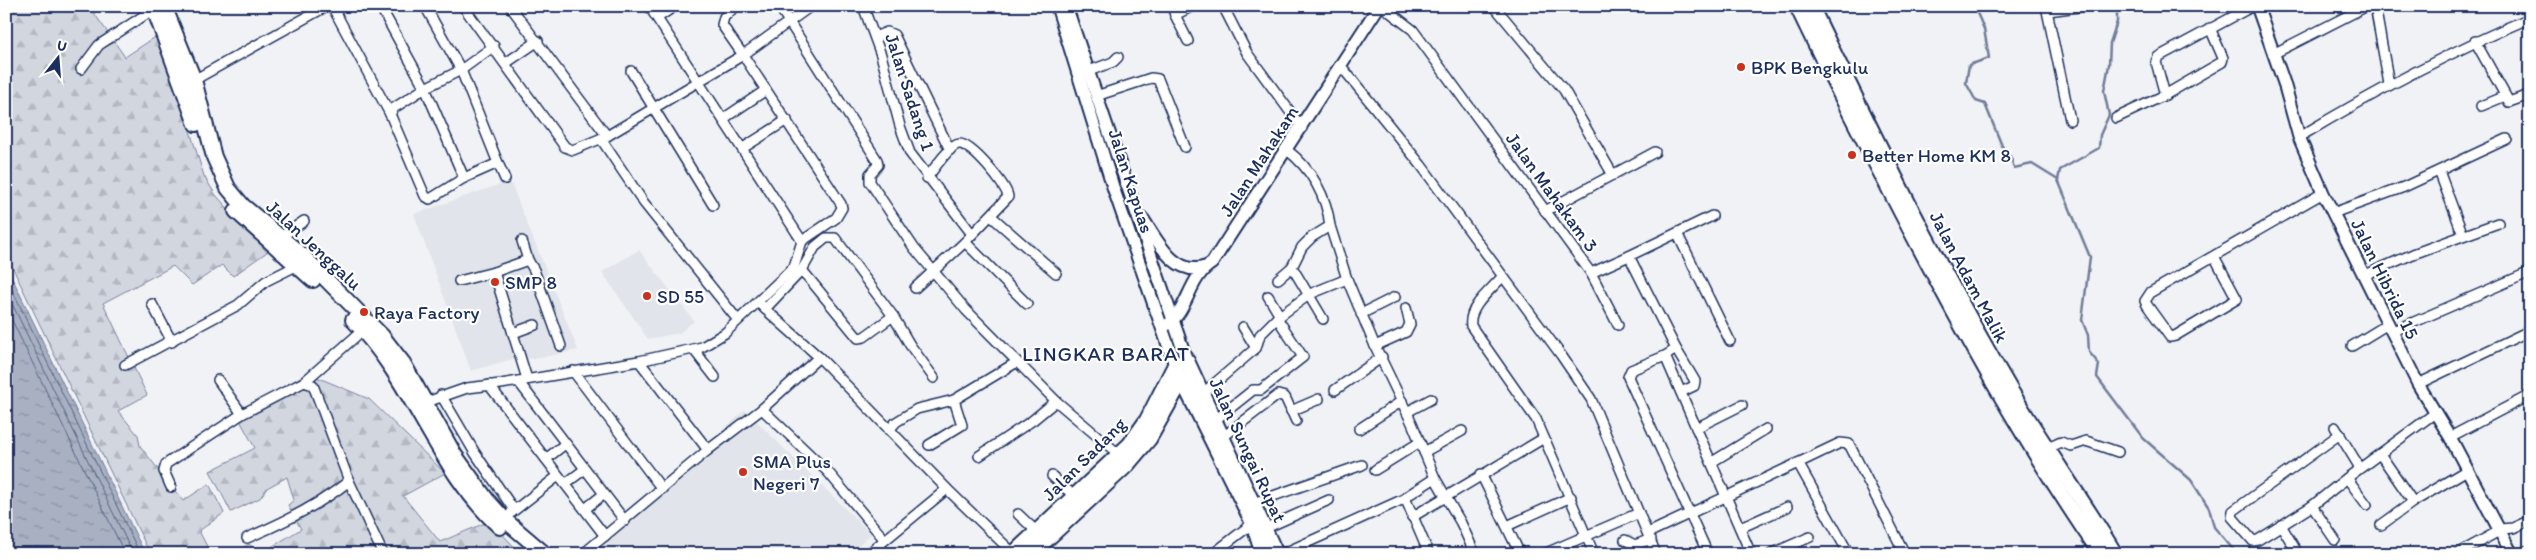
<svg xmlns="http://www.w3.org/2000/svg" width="2536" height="560" viewBox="0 0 2536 560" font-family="Itim,sans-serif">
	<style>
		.built { fill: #e1e4ea }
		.forest { fill: url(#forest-firs); stroke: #76829e }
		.water { fill: url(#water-ripples); stroke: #707c9a }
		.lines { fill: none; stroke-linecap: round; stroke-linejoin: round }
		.shore { stroke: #536386; stroke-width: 1 }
		.stream { stroke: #707c9a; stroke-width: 2.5 }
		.minor-casing { stroke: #1b2f5e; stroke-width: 12 }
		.tertiary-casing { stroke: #1b2f5e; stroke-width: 15 }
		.primary-casing { stroke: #1b2f5e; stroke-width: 18 }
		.minor { stroke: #fff; stroke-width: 9 }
		.tertiary { stroke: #fff; stroke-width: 11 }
		.primary { stroke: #fff; stroke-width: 14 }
		.poi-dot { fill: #c8321e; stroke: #fff; stroke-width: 2 }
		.labels { text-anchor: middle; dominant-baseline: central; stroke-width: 4.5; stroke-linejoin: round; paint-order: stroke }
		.poi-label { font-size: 19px; fill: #1b2f5e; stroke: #fff; text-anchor: start }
		.street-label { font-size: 19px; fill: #1b2f5e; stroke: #fff }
		.quarter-label { font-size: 21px; letter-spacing: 1px; fill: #1b2f5e; stroke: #fff }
	</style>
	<defs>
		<pattern id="forest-firs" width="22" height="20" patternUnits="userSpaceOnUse" patternTransform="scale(1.25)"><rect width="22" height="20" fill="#d2d6df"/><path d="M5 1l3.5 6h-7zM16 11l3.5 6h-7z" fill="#b4b8c2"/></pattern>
		<pattern id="water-ripples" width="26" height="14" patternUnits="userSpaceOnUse" patternTransform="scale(1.25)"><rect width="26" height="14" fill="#a8b0c2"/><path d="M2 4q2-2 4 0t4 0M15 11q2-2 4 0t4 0" fill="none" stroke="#8890a1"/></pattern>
	</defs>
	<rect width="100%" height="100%" fill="#f1f2f5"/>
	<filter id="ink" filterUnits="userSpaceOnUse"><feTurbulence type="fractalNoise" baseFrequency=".02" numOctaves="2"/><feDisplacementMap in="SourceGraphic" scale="10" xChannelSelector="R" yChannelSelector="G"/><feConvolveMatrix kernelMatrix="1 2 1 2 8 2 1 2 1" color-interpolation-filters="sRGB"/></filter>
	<g filter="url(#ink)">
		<g class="built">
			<polygon points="510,181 578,350 534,359 516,358 471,371 414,214"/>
			<polygon points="639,250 694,321 679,333 648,339 602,272"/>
			<polygon points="745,410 871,534 849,554 587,554"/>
		</g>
		<g class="forest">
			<polygon points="6,6 89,6 125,57 160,34 204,176 215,194 267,252 233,276 222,265 192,285 173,266 103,303 147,395 118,411 138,435 140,446 183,501 209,484 224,513 199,531 211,554 150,554 6,254"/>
			<polygon points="307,373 369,399 445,473 403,496 440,542 490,521 521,554 233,554 249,544 260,554 301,529 288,505 294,500 287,477 267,488 260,498 231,512 210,471 255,448 237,415"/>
		</g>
		<polygon class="water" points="6,265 145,554 6,554"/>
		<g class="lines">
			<g class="shore">
				<polyline points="6,277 140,554"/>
				<polyline points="6,291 133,554"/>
				<polyline points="6,308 125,554"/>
			</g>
			<g class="stream">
				<polyline points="1974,6 1984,29 1989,58 1969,65 1966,83 1976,101 1985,104 2002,146 2011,158 2014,168 2032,164 2058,180"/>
				<polyline points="2117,6 2117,22 2110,43 2109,65 2104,91 2109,115 2100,135 2099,148 2060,170 2058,180 2090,257 2082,320 2088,335 2089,352 2099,364 2097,377 2143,438 2191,480 2209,508 2214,527 2237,554"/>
			</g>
			<defs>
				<g id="minor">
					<polyline points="332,6 390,114 425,196 430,199 464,178 498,163 461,70 425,6"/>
					<polyline points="380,6 425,88 464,178"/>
					<polyline points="463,6 565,147 573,150 607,136 743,55 722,25 724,17 736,6"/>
					<polyline points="510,6 607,136"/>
					<polyline points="779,6 877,160 878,165 870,174 870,182 914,248 966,310 1056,401 1122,457"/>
					<polyline points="863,6 881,55 900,126 910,153 972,234"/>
					<polyline points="1172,6 1175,15 1193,6"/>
					<polyline points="1223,6 1247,53 1302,128"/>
					<polyline points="1382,6 1413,30 1591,273 1629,256 1676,349 1665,356 1751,554"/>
					<polyline points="1494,6 1564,90 1613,175"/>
					<polyline points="2046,6 2070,120"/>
					<polyline points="2375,6 2389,84"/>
					<polyline points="2048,11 2085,6"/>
					<polyline points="1175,15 1188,41"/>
					<polyline points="657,18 675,6"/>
					<polyline points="875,37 887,32 894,35 950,150"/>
					<polyline points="2475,41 2509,102 2526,96 2530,98"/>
					<polyline points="2273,54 2367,6"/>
					<polyline points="506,63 538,41"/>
					<polyline points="1341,66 1421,165 1561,355 1591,399 1656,554"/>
					<polyline points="81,69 99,45 154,9"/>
					<polyline points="631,71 713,205"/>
					<polyline points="1089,71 1113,62 1118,57"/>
					<polyline points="194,80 327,6"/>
					<polyline points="2165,95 2156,62 2158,57 2253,6"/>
					<polyline points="1096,96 1151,78 1158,79 1185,147"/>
					<polyline points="2481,106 2505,96"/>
					<polyline points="390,114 394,108 425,88 461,70 494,46"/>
					<polyline points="2116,118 2165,95 2222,62 2223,58 2210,28"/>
					<polyline points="723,119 766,90"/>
					<path d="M 2299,137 C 2374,92 2449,52 2530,18"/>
					<polyline points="601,139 644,203 737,319"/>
					<polyline points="743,148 787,120"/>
					<path d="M 1287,150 C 1311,168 1327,197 1330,226 L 1347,279 L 1375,346 L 1412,423 L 1435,478 L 1461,523 L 1475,554"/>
					<polyline points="498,163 505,179"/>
					<polyline points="2439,171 2463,235"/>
					<polyline points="1545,211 1655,152"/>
					<polyline points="2333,213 2404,187 2507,139"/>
					<polyline points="991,216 1056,273"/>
					<polyline points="1677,233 1730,341"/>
					<polyline points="281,237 304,221"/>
					<polyline points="802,241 836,218 842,208 841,204 743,55 811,6"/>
					<polyline points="965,242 1027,304"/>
					<polyline points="1629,256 1712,216"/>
					<polyline points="2214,256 2237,299 2175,336 2170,337 2147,305 2145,301 2151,292 2323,193"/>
					<polyline points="528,260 534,270 561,346"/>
					<polyline points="1292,267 1323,319"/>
					<polyline points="802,270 858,338 864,337 893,316"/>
					<polyline points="494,272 528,260 522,241"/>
					<polyline points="1591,273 1618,325"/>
					<polyline points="2365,275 2413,254 2498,223"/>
					<path d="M 1502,277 C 1490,291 1468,307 1471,326 L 1536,419 L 1594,554"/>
					<polyline points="1278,279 1292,267 1302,247 1312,237 1330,226"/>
					<polyline points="459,281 494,272 527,379"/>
					<path d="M 915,288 L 965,242 L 1008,197 C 1008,187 970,142 959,144 C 950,145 933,170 927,178"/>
					<polyline points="1268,296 1280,316"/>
					<polyline points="152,304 172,342"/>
					<polyline points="761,305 765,309 802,270 815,247 826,238 835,238 893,316 910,345 934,378"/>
					<polyline points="765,309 819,357 947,489 1014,554"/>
					<polyline points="1361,314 1395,297"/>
					<polyline points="1243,327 1256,348"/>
					<polyline points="2391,332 2530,272"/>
					<polyline points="513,333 535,325"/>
					<polyline points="1375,346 1406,332 1410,324 1406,308"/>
					<polyline points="2352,346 2388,324"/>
					<polyline points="1676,349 1695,381 1694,386 1681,392"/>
					<polyline points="694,350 715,377"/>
					<polyline points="1665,356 1631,370 1628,377 1708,554"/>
					<polyline points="639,361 708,450"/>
					<polyline points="125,365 238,305 266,281 298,265"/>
					<polyline points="573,371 662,489"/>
					<polyline points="218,380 242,414"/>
					<polyline points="518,381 625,521"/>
					<polyline points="304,382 313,385 349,481 383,554"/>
					<polyline points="2418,384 2529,331"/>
					<polyline points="489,385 605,536"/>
					<polyline points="1335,390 1382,357"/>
					<polyline points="441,395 475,453 514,510"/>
					<polyline points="1201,395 1256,348 1260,335 1277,318 1310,294 1347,279"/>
					<polyline points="421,404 467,388 501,384 639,361 702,347 725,333 794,267 802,241 649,6"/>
					<polyline points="762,409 828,472 884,539"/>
					<polyline points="1291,411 1319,399"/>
					<polyline points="1407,412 1431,399"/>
					<polyline points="1214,421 1253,390 1261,390 1303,357 1277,318"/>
					<polyline points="2335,427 2360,468"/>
					<polyline points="1696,428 1742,405"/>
					<polyline points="1359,429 1402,401"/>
					<polyline points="889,430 896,422 917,409 954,400 1017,362"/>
					<polyline points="2340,434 2233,511 2232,517 2253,541 2258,540 2312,506 2347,478 2435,413"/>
					<polyline points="1223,437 1278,395 1285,397 1296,421"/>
					<polyline points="2450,437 2530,395"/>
					<polyline points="929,445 962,425 954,400"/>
					<polyline points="2045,449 2061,442 2071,446 2086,441 2118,452"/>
					<polyline points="1424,452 1462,431"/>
					<polyline points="2380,454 2413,502"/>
					<polyline points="979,456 1033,420 1056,401"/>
					<polyline points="546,459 565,444"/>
					<polyline points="1712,462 1766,429"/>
					<polyline points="1798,463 1840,443 1849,444 1905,554"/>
					<polyline points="1375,470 1420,442"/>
					<polyline points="1481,474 1520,554"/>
					<polyline points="1052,476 1074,496"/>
					<polyline points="2347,478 2367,505"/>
					<polyline points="565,484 585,469"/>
					<polyline points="171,487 164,471 166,464 242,414 304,382 363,330"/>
					<polyline points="1253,503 1362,465"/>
					<polyline points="2312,506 2335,540"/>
					<polyline points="585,509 604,494"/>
					<polyline points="511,513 558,476"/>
					<polyline points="1018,514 1037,532"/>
					<polyline points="1412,517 1544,438"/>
					<polyline points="2281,525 2298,554"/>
					<polyline points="2381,525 2413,502 2467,470"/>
					<polyline points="1507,526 1571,497"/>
					<polyline points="1266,528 1329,500"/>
					<polyline points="1740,528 1787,507"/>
					<polyline points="2500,529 2513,528 2530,520"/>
					<polyline points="1648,533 1798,463 1849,554"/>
					<path d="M 247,538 C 283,523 318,506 349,481"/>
					<polyline points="1625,540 1635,545 1651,539"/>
					<polyline points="1218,550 1253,523"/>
					<polyline points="583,554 708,450 762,409 819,357"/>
					<polyline points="868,554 947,489"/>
					<polyline points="1282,554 1406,498"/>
					<polyline points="1429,554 1406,500 1407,496 1435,478"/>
					<polyline points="1544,554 1639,513"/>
					<polyline points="1771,554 1810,537"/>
					<polyline points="2457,554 2501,530"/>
					<polyline points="2521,554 2530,549"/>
				</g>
				<g id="tertiary">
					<polyline points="1057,6 1114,190 1175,365"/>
					<polyline points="1066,6 1187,361"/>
					<polyline points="2257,6 2284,83 2299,137 2323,193 2418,384 2450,437 2512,554"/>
					<path d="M 1143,219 C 1157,240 1174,277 1205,267"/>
					<path d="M 1163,327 C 1188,316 1187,278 1212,263 L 1379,6"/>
				</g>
				<g id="primary">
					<polyline points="153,6 196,124"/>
					<polyline points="164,6 194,80 214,157 228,188 243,206 303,256 382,336 403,363 454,454 487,500 505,520 545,554"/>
					<path d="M 1797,6 C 1830,76 1866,144 1901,212 C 1962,329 2025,445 2101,554"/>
					<path d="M 1811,6 C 1874,137 1938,267 2011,391 C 2044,447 2082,498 2115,554"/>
					<polyline points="236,211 313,280"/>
					<path d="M 353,320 C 414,381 436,469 500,527"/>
					<polyline points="1180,376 1253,523 1263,554"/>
					<polyline points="1013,554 1130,444 1147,420 1175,365 1187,361 1276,554"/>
					<polyline points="1031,554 1127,465 1149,439 1182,380 1193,375"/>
				</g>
			</defs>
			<use href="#minor" class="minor-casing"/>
			<use href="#tertiary" class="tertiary-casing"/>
			<use href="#primary" class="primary-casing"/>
			<use href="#minor" class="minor"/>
			<use href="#tertiary" class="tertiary"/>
			<use href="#primary" class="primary"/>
		</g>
	</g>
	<g class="poi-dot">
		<circle cx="1741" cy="67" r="5"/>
		<circle cx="1852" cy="155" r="5"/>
		<circle cx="495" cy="282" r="5"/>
		<circle cx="647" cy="296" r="5"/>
		<circle cx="364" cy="312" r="5"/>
		<circle cx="743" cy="472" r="5"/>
	</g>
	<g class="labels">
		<g class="poi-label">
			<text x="1751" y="67">BPK Bengkulu</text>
			<text x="1862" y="155">Better Home KM 8</text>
			<text x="505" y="282">SMP 8</text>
			<text x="657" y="296">SD 55</text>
			<text x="374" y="312">Raya Factory</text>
			<text x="753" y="461">SMA Plus<tspan x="753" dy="22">Negeri 7</tspan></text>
		</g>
		<g class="street-label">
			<text transform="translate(910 92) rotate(72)">Jalan Sadang 1</text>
			<text transform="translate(1259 161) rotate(-57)">Jalan Mahakam</text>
			<text transform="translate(1131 181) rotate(72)">Jalan Kapuas</text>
			<text transform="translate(1552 192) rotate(54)">Jalan Mahakam 3</text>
			<text transform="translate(314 245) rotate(43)">Jalan Jenggalu</text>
			<text transform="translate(1969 277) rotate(62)">Jalan Adam Malik</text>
			<text transform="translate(2385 279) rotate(64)">Jalan Hibrida 15</text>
			<text transform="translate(1248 450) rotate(65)">Jalan Sungai Rupat</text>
			<text transform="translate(1084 459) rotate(-45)">Jalan Sadang</text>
		</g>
		<g class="quarter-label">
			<text x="1106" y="353">LINGKAR BARAT</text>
		</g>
	</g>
	<rect width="2536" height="560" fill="none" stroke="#fff" stroke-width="25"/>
	<rect x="12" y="12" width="2511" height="535" fill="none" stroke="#1b2f5e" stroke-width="2" filter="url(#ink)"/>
	<g transform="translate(58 58) rotate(17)" stroke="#ffffff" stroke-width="4" paint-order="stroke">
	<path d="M0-4L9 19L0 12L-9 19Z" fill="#1b2f5e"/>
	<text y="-8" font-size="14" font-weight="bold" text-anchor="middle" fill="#1b2f5e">U</text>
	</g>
</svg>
